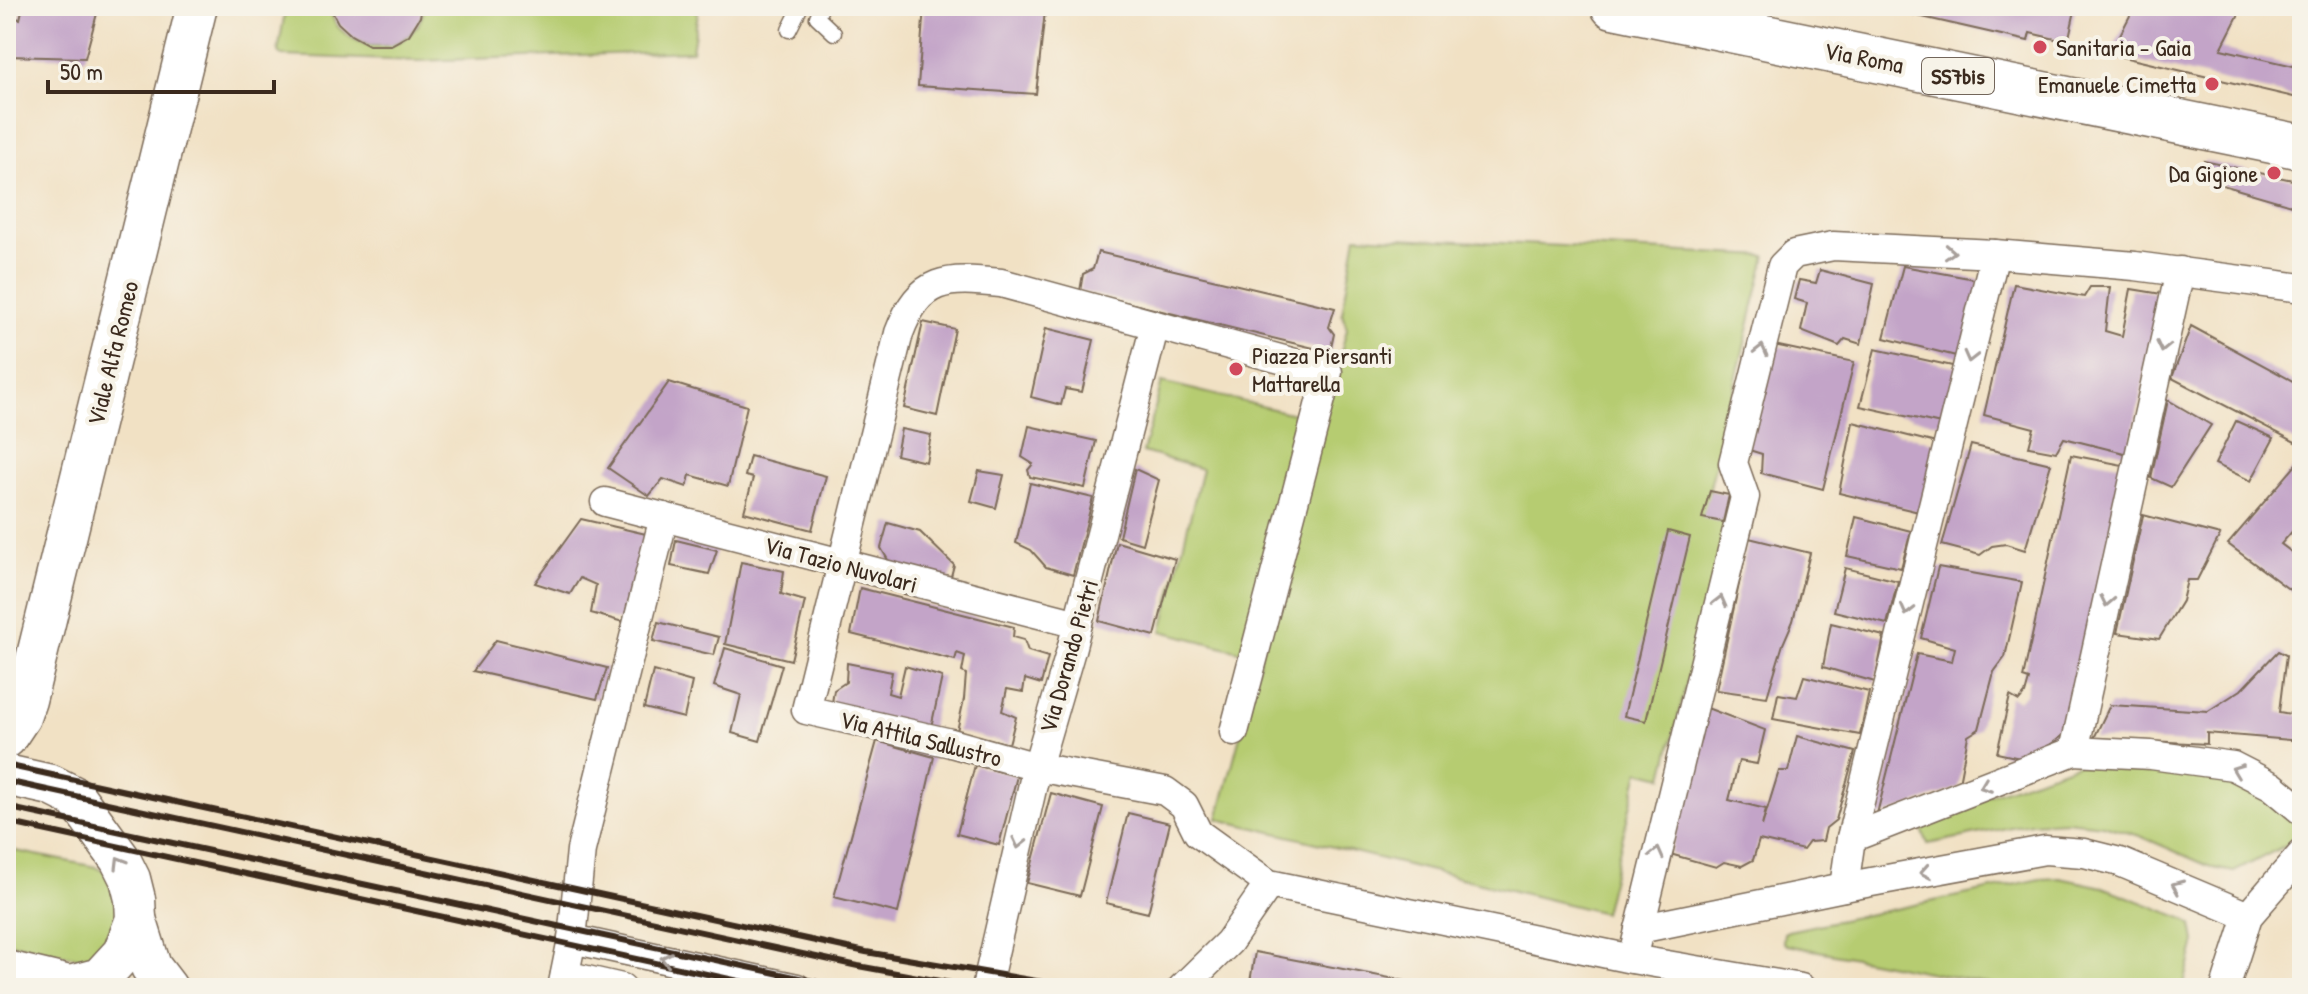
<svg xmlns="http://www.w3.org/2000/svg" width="2308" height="994" viewBox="0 0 2308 994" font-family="'Patrick Hand',sans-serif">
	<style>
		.green { fill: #b6cc71; stroke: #787b48; stroke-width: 2 }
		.building { fill: #c3a4c8 }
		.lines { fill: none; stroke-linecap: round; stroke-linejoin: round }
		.lane-casing { stroke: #7b6a58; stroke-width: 17 }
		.street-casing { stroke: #7b6a58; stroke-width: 31 }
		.secondary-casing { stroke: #7b6a58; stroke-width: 43 }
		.primary-casing { stroke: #7b6a58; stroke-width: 47 }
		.lane { stroke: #fff; stroke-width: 14 }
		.street { stroke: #fff; stroke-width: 28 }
		.secondary { stroke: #fff; stroke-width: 40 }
		.primary { stroke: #fff; stroke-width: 44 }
		.rail { stroke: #3b2a1e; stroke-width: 6 }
		.oneway { stroke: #a79f9a }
		.poi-dot { fill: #d1495b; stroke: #f7f3e8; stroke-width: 3 }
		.labels { text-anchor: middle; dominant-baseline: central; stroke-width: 8; stroke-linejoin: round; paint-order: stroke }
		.shield { fill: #f7f3e8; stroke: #73665b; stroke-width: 2 }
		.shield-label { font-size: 22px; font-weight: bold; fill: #3b2a1e }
		.poi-label { font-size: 24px; fill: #3b2a1e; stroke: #f7f3e8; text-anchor: start }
		.street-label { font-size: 24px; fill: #3b2a1e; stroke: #f7f3e8 }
	</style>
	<rect width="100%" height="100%" fill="#f7f3e8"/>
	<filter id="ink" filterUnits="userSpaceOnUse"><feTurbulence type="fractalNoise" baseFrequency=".0125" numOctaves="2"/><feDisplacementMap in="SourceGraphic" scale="16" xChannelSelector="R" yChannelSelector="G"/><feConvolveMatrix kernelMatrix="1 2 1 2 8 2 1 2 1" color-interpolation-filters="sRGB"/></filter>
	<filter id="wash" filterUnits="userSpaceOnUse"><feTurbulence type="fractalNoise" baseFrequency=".006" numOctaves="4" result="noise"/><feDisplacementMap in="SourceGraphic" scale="32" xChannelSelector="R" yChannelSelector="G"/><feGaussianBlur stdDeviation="1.8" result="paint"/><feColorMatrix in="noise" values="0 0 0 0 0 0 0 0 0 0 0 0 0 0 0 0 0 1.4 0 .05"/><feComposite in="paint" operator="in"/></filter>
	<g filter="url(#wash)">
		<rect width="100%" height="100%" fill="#f1e1c4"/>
		<g class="green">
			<path d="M 286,6 L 328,6 C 331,13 334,24 340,29 C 370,58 416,49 425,6 L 699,6 L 692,51 L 418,61 L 282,56 L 278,52 Z"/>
			<polygon points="1356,236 1766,256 1709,491 1733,498 1663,777 1639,771 1604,913 1218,819 1347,329 1342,313"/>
			<polygon points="1162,382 1306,417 1243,652 1162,631 1202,469 1143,452"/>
			<polygon points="2084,762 2233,777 2296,819 2297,836 2292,842 2234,872 2213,868 2140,836 2103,825 2066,821 2031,823 1928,844 1918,820"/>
			<polygon points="6,849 96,867 112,876 123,912 102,951 89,960 6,942"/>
			<polygon points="2060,878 2103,887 2185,919 2192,925 2195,942 2183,988 2012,988 1787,945 1783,942 1784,933 1788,931 2041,879"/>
		</g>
		<g id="blocks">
			<g class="building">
				<polygon points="23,6 99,6 85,58 6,56 6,16 20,19"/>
				<polygon points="329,6 422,6 420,17 409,35 391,45 369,45 351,35 338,23"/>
				<polygon points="924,6 1045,11 1036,94 918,86"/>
				<polygon points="1874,6 1987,7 2076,6 2068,42 2030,33 2028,41"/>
				<polygon points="2135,6 2243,6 2221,49 2302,68 2302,99 2110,54"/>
				<polygon points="2204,161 2302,182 2301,208 2202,179"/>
				<polygon points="1098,252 1335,308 1329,327 1334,334 1330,352 1080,291 1083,274 1093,269"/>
				<polygon points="1903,266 1980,280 1964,358 1884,338"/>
				<polygon points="1820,270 1874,284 1861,344 1845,339 1839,346 1801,331 1807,303 1794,299 1799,280 1816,283"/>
				<polygon points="2014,284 2084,297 2090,287 2110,287 2105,331 2122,336 2131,289 2162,294 2128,454 2064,438 2056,452 2029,447 2034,428 1984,415"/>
				<polygon points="923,322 955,329 937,416 904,408"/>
				<polygon points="2191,326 2302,386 2302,437 2299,444 2172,378"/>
				<polygon points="1046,328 1094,340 1082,392 1065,389 1061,405 1031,397"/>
				<polygon points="1774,345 1854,362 1823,489 1761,473 1762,454 1746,449"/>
				<polygon points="1875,349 1957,367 1941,424 1860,406"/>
				<polygon points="669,382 747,406 728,486 690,475 687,487 663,479 649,496 608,468"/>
				<polygon points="2168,400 2211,425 2171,487 2151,478"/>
				<polygon points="2236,421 2274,438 2251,481 2215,464"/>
				<polygon points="1853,422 1940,444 1919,512 1839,493"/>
				<polygon points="1029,426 1096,441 1085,488 1030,477 1028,470 1033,464 1022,457"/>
				<polygon points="901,429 931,435 926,462 896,455"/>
				<polygon points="1971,445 2051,464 2025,550 2006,544 1992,546 1980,555 1942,545"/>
				<polygon points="2071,455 2123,465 2099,595 2068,732 2041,751 2020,758 1997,753 2010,696 2019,701 2025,694 2029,680 2023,678"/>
				<polygon points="750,456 826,476 812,530 744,512 753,478 745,476"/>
				<polygon points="2302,458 2302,520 2281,544 2302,560 2302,599 2228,544"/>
				<polygon points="1135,469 1159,480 1142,544 1119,537"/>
				<polygon points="979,471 1004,475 996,508 971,501"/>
				<polygon points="1030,483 1093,498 1073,575 1046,567 1031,550 1016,543"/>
				<polygon points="1710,491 1729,495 1723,522 1702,518"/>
				<polygon points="2143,515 2220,535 2197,580 2187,580 2182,601 2159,639 2117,633"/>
				<polygon points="1856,517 1911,531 1901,568 1847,556"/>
				<polygon points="581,519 646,534 623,622 591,613 596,585 580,578 570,594 535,583"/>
				<polygon points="888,523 920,532 954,565 950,580 891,565 881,548"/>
				<polygon points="1668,531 1690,537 1646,721 1624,716"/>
				<polygon points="1749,538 1810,553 1793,621 1783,644 1767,697 1716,690"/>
				<polygon points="676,540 717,550 709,574 671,566"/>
				<polygon points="1117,542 1175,559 1155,636 1099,621"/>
				<polygon points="741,562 784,571 781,594 805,601 791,660 725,644"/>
				<polygon points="1938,567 2022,582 2005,657 1994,672 1979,729 1968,736 1958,788 1876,818 1917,654 1952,661 1955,648 1921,638"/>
				<polygon points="1845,568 1898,581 1887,624 1834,611"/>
				<polygon points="860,588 1014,627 1013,637 1024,640 1028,651 1048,657 1041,684 1025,679 1023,692 1007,689 1002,711 1016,717 1009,744 957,731 964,699 966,674 962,672 965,656 957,653 955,660 851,634"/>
				<polygon points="658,622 719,637 714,655 653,641"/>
				<polygon points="1831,623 1884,636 1875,682 1823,667"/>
				<polygon points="496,640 607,668 597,699 473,671"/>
				<polygon points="725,648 782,665 760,741 732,733 741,695 714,686"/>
				<polygon points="2278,651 2286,655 2279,712 2302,716 2302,741 2207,733 2207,744 2094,738 2110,705 2208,711 2241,690"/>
				<polygon points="847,663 892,672 888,693 898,696 905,666 942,677 930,732 831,709 834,690 846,682"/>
				<polygon points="653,671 692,682 684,718 644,708"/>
				<polygon points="1804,676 1869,692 1860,735 1773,719 1778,694 1797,697"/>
				<polygon points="1707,708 1765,730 1757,764 1739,761 1729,800 1766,809 1762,826 1779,771 1788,771 1797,736 1855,752 1836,820 1826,828 1823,841 1809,842 1803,850 1759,840 1753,860 1742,866 1724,862 1716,867 1670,854"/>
				<polygon points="877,741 934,757 898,913 834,897"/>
				<polygon points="975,765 1017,776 999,845 957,834"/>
				<polygon points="1051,793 1103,807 1080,896 1027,883"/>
				<polygon points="1128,813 1170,823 1148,913 1106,903"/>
				<polygon points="1255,952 1437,987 1437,988 1249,988"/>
			</g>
		</g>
	</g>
	<g filter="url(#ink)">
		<use href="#blocks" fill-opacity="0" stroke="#7b6a58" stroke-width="2"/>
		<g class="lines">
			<defs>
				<g id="lane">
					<polyline points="822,6 817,17 834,33"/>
					<polyline points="789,30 801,6"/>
				</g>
				<g id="street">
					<polyline points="605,502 1078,624"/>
					<path d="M 1234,732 L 1328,372 L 1001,283 C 946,277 920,277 899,333 L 806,710 L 951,743 L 1037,767 L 1165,791 L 1184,805 L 1198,833 L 1269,884 L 1632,959 L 1801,988"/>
					<polyline points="2074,751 2180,271"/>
					<polyline points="1851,838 2074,751 2151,755 2233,766 2272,786 2302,811"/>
					<polyline points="1844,887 1851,838 1995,254"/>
					<polyline points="1639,929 1844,887 2045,850 2084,853 2120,862 2248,916"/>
					<polyline points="572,939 797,988"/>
					<polyline points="1632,959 1745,497 1733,463 1782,266 1794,254 1833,246 1995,254 2135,266 2302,288"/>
					<polyline points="565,975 622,988"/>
					<polyline points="562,988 572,939 581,850 664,517"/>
					<polyline points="986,988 1037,767 1071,650 1155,325"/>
					<polyline points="1182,988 1229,942 1269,884"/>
					<polyline points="2225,988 2248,916 2302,854"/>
				</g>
				<g id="secondary">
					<polyline points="6,738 20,717 26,700 197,6"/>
					<polyline points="6,775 51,785 75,797 120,859 130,879 135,899 136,919 123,953 100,978 70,986"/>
					<polyline points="136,919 151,967 167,988"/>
					<polyline points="6,971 77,988"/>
				</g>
				<polyline id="primary" points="1613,6 2302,147"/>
			</defs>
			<use href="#lane" class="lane-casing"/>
			<use href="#street" class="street-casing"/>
			<use href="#secondary" class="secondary-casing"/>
			<use href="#primary" class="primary-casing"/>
			<use href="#lane" class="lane"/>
			<use href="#street" class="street"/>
			<use href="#secondary" class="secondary"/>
			<use href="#primary" class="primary"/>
			<g class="rail">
				<polyline points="6,765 866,952 1078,988"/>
				<polyline points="6,781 858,966 978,988"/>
				<polyline points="6,807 845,988"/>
				<polyline points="6,822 771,988"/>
			</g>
		</g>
		<defs><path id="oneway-chevron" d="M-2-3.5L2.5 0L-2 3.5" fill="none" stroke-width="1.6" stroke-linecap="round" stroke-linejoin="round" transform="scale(2)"/></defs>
		<g class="oneway">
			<use href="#oneway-chevron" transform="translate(1950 252) rotate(3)"/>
			<use href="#oneway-chevron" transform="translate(2163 347) rotate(102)"/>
			<use href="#oneway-chevron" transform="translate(1761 350) rotate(-76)"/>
			<use href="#oneway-chevron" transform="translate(1970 357) rotate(104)"/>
			<use href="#oneway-chevron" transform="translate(1720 601) rotate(-76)"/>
			<use href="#oneway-chevron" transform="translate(2107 601) rotate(102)"/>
			<use href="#oneway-chevron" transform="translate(1907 610) rotate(104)"/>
			<use href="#oneway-chevron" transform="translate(2237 770) rotate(-159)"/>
			<use href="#oneway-chevron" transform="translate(1985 786) rotate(159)"/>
			<use href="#oneway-chevron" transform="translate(1019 843) rotate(103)"/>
			<use href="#oneway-chevron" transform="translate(1657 853) rotate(-76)"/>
			<use href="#oneway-chevron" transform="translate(120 862) rotate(-121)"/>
			<use href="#oneway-chevron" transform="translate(1925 872) rotate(170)"/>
			<use href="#oneway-chevron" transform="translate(2177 886) rotate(-157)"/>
			<use href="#oneway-chevron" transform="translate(666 959) rotate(-168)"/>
		</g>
	</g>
	<g class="poi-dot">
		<circle cx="2040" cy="47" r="8"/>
		<circle cx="2212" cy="84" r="8"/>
		<circle cx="2274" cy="173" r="8"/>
		<circle cx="1236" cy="369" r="8"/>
	</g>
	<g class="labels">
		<rect class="shield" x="1922" y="58" width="72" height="36" rx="6"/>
		<g class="shield-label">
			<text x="1958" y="76">SS7bis</text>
		</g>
		<g class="poi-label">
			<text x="2056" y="47">Sanitaria - Gaia</text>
			<text x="2196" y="84" text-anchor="end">Emanuele Cimetta</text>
			<text x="2258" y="173" text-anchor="end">Da Gigione</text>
			<text x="1252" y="355">Piazza Piersanti<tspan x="1252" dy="28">Mattarella</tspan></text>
		</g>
		<g class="street-label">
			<text transform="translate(1864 57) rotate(11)">Via Roma</text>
			<text transform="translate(112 353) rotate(-76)">Viale Alfa Romeo</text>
			<text transform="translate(841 564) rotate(15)">Via Tazio Nuvolari</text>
			<text transform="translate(1068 656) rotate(-74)">Via Dorando Pietri</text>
			<text transform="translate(921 738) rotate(14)">Via Attila Sallustro</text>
		</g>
	</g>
	<rect width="2308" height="994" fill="none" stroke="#f7f3e8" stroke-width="32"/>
	<path d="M48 80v12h226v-12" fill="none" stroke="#3b2a1e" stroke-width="4"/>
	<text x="60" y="80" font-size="24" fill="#3b2a1e" stroke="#f7f3e8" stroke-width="6" paint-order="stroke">50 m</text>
</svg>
